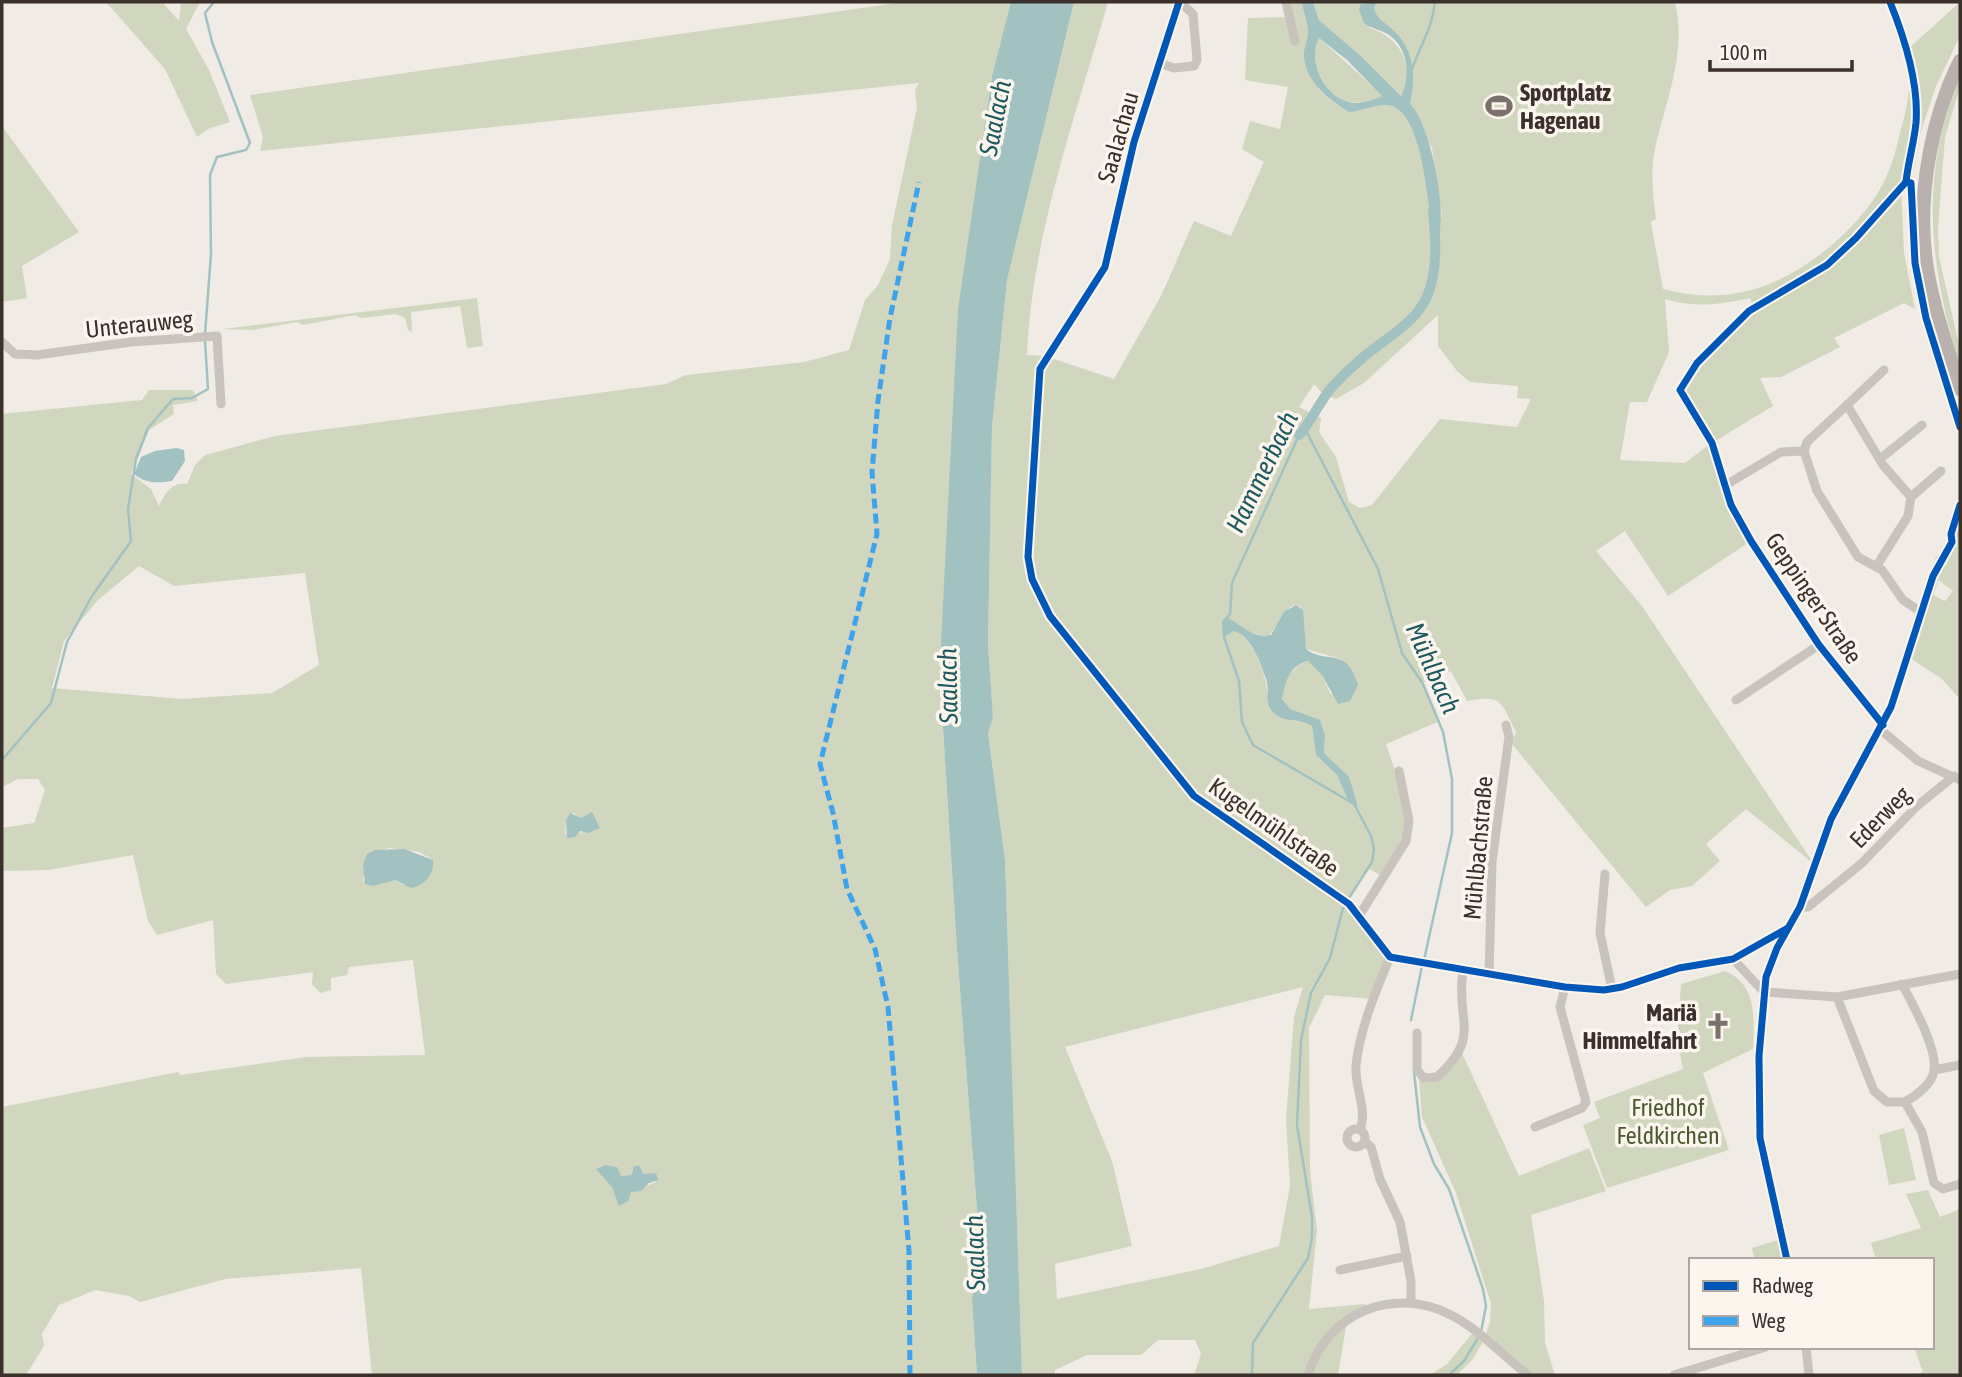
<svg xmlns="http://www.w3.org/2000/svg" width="1962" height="1377" viewBox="0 0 1962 1377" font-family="'Asap Condensed',sans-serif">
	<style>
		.green { fill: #d1d6bf; fill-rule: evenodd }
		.water { fill: #a1c2c1; fill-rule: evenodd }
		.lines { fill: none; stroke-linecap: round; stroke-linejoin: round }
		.stream { stroke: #a1c2c1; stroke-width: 2.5 }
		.canal { stroke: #a1c2c1; stroke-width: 10 }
		.street { stroke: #c9c3be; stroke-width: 9 }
		.primary { stroke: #b8b1ad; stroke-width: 14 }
		.quiet { stroke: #3fa3eb; stroke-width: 5; stroke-dasharray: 10 5; stroke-linecap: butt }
		.cycleway-casing { stroke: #fbf5ee; stroke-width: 11 }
		.cycleway { stroke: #0057b8; stroke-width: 7 }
		.labels { text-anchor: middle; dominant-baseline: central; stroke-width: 7; stroke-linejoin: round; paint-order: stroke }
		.poi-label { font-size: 24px; font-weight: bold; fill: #3b302b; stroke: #fbf5ee; text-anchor: start }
		.street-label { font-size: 24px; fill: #3b302b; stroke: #fbf5ee }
		.park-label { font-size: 24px; fill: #4a5a2e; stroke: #fbf5ee }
		.water-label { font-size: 26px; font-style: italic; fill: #1f5a5e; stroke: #fbf5ee }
	</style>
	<rect width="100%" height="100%" fill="#f0ebe5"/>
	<g class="green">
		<polygon points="106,2 162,2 179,21 181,2 200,2 186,29 209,70 230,122 208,129 197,137 165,69"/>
		<path d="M 904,2 L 1013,2 L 941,643 L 942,712 L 957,950 L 979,1236 L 972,1301 L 977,1375 L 372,1375 L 361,1268 L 225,1279 L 140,1302 L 129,1296 L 95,1290 L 59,1305 L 42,1334 L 44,1346 L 26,1375 L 2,1375 L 2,1107 L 178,1072 L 181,1075 L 306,1057 L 425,1055 L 413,960 L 349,967 L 347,975 L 331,978 L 331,990 L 320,993 L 312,984 L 313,972 L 226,984 L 216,974 L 213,920 L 157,935 L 148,921 L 133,855 L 48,870 L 2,871 L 2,828 L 34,823 L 45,790 L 38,779 L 18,779 L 2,787 L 2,414 L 142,400 L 149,390 L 193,390 L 198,401 L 173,405 L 174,414 L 149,430 L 131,474 L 151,489 L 159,506 C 165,494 171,482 187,484 L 195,465 L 205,455 L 275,436 L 666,384 L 686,375 L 804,362 L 849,350 L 865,300 L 878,285 L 890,259 L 892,225 L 917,108 L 915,90 L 919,83 L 260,151 L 263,137 L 250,95 ZM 139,566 L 174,586 L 305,573 L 319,665 L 272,693 L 182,699 L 52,688 L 64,641 L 97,601 ZM 573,813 L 596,830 L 565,835 L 566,821 ZM 389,848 L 419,852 L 433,860 L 431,873 L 403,885 L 395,880 L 363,881 L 367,854 ZM 606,1165 L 617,1167 L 621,1176 L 631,1175 L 632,1169 L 656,1182 L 631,1192 L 619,1206 Z"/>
		<path d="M 1074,2 L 1108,2 C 1076,116 1032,235 1027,355 L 1045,356 L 1114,379 L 1161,296 L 1194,221 L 1231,236 L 1264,162 L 1242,149 L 1250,121 L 1280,129 L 1288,87 L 1245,80 L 1248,18 L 1288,17 L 1286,2 L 1302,2 C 1303,12 1306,19 1308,28 C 1320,74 1295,80 1349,112 C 1362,112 1379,102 1392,106 C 1421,116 1427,195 1431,221 L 1442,217 L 1432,148 L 1410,104 C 1417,79 1414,51 1394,31 C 1386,22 1376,20 1374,7 L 1377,2 L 1675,2 C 1687,54 1666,99 1655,149 C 1650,172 1653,196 1656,219 L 1651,222 L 1663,289 C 1690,296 1715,298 1743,292 C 1797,281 1857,232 1883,184 C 1891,168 1896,151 1900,133 C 1908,105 1913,79 1907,50 L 1960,2 L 1960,36 L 1936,86 L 1921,131 L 1911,183 L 1906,183 L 1901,188 L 1904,253 L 1915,309 L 1904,303 L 1834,338 L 1840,347 L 1781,377 L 1760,378 L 1773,406 L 1712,443 L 1721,476 L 1751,541 L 1668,596 L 1625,531 L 1596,551 L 1642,606 L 1814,864 L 1746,809 L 1706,844 L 1720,861 L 1692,886 L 1670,890 L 1646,907 L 1512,744 L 1516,732 C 1501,702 1503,694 1467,701 L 1451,671 L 1423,683 L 1440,721 L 1386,744 L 1407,806 L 1409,832 L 1385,878 L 1368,868 L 1344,907 L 1354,908 L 1390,957 L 1373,999 L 1325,995 L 1309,1028 L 1310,1171 L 1317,1231 L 1309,1309 L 1365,1304 L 1369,1308 L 1346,1326 L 1338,1375 L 1194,1375 L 1201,1354 L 1195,1340 L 1158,1340 L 1141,1355 L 1087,1355 L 1055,1370 L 1055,1375 L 1022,1375 L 1005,860 L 988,733 L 993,718 L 988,643 L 992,427 L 1007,280 ZM 1750,298 L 1754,308 L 1681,387 L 1711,443 L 1685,463 L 1620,460 L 1630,402 L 1647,402 L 1669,352 L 1665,299 C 1696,308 1718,305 1750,298 ZM 1438,315 L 1438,346 L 1457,371 L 1470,382 L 1518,386 L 1517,398 L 1531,399 L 1517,427 L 1440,419 L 1372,505 L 1360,508 L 1349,502 L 1336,457 L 1319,432 L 1321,418 L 1299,407 L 1314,384 L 1323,394 L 1336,399 L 1364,383 ZM 1296,605 L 1301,607 L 1306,649 L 1341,659 L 1355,675 L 1331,695 L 1322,675 L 1309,661 C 1291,665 1277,688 1284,705 L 1325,736 L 1324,753 L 1331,760 L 1358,806 L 1348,800 L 1337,775 L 1316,755 L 1312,726 L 1306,722 L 1293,721 L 1267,694 C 1268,677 1251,634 1233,630 L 1227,617 L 1250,633 L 1269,636 L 1290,607 ZM 1303,987 L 1294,1017 L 1286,1119 L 1290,1186 L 1279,1246 L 1201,1269 L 1057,1299 L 1055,1264 L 1132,1246 L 1112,1161 L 1065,1047 Z"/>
		<path d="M 1313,2 L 1364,2 L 1361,4 L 1370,28 C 1402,39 1414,64 1401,96 L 1361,56 L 1319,20 Z"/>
		<path d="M 1319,38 L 1383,96 C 1373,100 1362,104 1351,102 C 1324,97 1306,60 1319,38 Z"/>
		<path d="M 1960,77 L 1960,87 L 1945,137 L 1938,227 L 1939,257 L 1960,349 L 1960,367 C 1930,266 1918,178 1960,77 Z"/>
		<polygon points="2,126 79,232 22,266 27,298 2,302"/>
		<polygon points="477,298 483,346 467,348 460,306 411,312 412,332 408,330 405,318 396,314 361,318 355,315 303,325 297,322 252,330 223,329"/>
		<polygon points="1960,541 1960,699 1942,679 1907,656 1927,592 1945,601 1953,591 1933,576"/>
		<path d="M 1725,971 C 1758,985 1754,1019 1753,1049 L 1703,1073 L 1729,1150 L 1607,1188 L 1583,1125 L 1600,1118 L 1594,1102 L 1683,1069 L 1677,1040 L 1681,984 Z"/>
		<polygon points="1461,1051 1519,1176 1589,1148 1606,1191 1531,1215 1544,1301 1545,1343 1555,1375 1528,1375 1485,1338 1473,1359 1457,1375 1430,1375 1447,1364 1475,1330 1485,1337 1490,1322 1491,1304 1456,1193 1422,1117 1419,1079 1433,1079"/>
		<polygon points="1904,1128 1916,1180 1889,1185 1879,1135"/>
		<polygon points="1928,1190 1940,1217 1960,1209 1960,1375 1915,1375 1923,1372 1914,1347 1932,1347 1932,1260 1876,1260 1871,1243 1921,1228 1906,1194"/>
		<polygon points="1781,1239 1787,1260 1755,1260 1752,1248"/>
	</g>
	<g class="water">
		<polygon points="1011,2 1074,2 1007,280 992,427 988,643 993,718 988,733 1005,860 1022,1375 977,1375 972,1301 979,1236 957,950 942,712 941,643 958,309 992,77"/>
		<path d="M 1302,2 L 1313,2 L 1319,20 L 1361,56 L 1401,96 C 1410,76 1409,49 1389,35 C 1381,30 1372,29 1364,23 L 1359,10 L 1361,4 L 1377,2 L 1374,7 C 1376,18 1382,20 1391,28 C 1414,47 1417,77 1410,104 C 1430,123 1445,203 1440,229 L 1431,222 C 1427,195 1421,116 1392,106 C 1379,102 1362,112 1349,112 C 1329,100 1306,82 1304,57 C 1303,48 1309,38 1308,29 C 1307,20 1303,12 1302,2 ZM 1319,38 L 1347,60 L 1382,96 C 1372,100 1360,105 1349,102 C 1323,95 1307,60 1319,38 Z"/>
		<path d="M 177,448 L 184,450 L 185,461 L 172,481 C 158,483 146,484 134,474 L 141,457 L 155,451 Z"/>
		<path d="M 1296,605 L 1303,610 L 1306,649 C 1326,665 1347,645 1358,685 L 1350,701 L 1338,704 L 1322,675 L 1308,661 C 1288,666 1286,682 1282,699 L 1290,709 L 1320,720 L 1325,736 L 1324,753 L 1349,777 L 1358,807 L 1348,800 L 1337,775 L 1316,755 L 1312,726 C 1299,717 1282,724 1272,711 C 1264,701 1270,689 1266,679 C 1261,664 1250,633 1233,631 L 1224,637 L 1223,622 L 1227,617 C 1242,626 1254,639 1271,635 L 1284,612 Z"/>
		<polygon points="592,812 600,828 588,833 580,831 575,837 567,838 566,821 570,813 581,818"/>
		<path d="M 404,849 L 433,860 C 434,875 425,885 411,888 L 395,880 L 373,886 L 365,884 L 363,865 L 367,854 L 375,850 Z"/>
		<polygon points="606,1165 617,1167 621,1176 631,1175 634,1166 640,1166 643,1174 656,1173 658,1180 649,1183 641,1191 631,1192 628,1201 619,1206 612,1187 596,1169"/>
	</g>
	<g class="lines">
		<g class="stream">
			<path d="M 1412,69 C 1421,43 1432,30 1435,2"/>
			<polyline points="205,334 211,254 210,175 217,157 246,150 250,143 212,42 205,13 214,2"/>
			<polyline points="1305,429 1378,569 1402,653 1423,684 1443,732 1452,779 1452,833 1424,960"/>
			<polyline points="1299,435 1232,583 1230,614 1223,622 1224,637 1239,681 1242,722 1253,745 1354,804 1371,836 1374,849 1372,862 1349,898"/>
			<polyline points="2,760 51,703 67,642 92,596 131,541 128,509 136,459 148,428 173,399 192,398 208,389 205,341"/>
			<polyline points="1411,1020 1422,966"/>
			<polyline points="1414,1072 1420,1127 1434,1164 1449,1189 1483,1289 1486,1306 1481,1332"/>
			<polyline points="1252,1375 1253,1343 1308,1258 1312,1238 1312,1217 1297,1125 1301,1040 1311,993 1330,958 1343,908"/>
			<polyline points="1449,1375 1464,1361 1478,1338"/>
		</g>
		<path class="canal" d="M 1299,435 C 1312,421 1319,402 1332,387 C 1398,314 1447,334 1433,211"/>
		<g class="street">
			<polyline points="1179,2 1134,142 1105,267 1040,369 1028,557 1032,579 1050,616 1194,796 1349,904 1390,957 1565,987 1604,990 1622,987 1679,968 1733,959 1788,928"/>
			<polyline points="1286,2 1295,41"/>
			<path d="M 1890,2 C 1905,39 1919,83 1916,123 C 1914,143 1908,162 1906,182"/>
			<polyline points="1159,63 1174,68 1194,66 1197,60 1193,14 1180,2"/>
			<polyline points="2,342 15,354 37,355 131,342 217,336 221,404"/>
			<polyline points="1847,405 1884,370"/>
			<polyline points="1804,451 1807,442 1847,405 1883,465 1911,497 1908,516 1876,567"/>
			<polyline points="1880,459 1922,425"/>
			<polyline points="1724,486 1781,452 1804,451 1817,491 1858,557 1882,570 1903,600 1921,612"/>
			<polyline points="1911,497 1941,471"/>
			<polyline points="1736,700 1819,645"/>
			<polyline points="1883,725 1819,645 1751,541 1731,505 1712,443 1680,390 1697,363 1749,311 1827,265 1856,238 1906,182"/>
			<polyline points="1881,730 1918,761 1960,780"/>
			<polyline points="1605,874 1600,933 1612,989"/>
			<polyline points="1800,907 1808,907 1862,863 1917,806 1954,776"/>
			<polyline points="1359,916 1406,841 1409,821 1399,771"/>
			<polyline points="1733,959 1764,992 1837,997 1960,974"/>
			<polyline points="1489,975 1492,862 1509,737 1506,725"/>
			<path d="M 1837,997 L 1874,1091 L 1887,1102 L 1905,1102 C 1916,1096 1932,1084 1934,1071 C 1938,1049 1912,1003 1902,984"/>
			<path d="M 1417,1033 L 1417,1070 L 1424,1078 L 1437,1077 C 1483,1035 1455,1022 1463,971"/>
			<polyline points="1934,1070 1960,1065"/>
			<polyline points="1905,1102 1922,1132 1934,1183 1943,1189 1960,1184"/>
			<polyline points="1535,1127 1582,1108 1586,1102 1560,1007 1565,987"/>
			<circle cx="1356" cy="1138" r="9"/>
			<path d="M 1360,1130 C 1368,1110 1354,1086 1356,1065 C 1360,1028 1376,991 1390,957"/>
			<polyline points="1365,1142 1371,1147 1380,1179 1400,1222 1411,1281 1411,1302"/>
			<polyline points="1787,1260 1760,1138 1759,1056 1766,977 1777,948 1800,907 1831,819 1891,707 1940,560 1960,534"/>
			<polyline points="1340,1270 1407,1256"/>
			<polyline points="1806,1347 1809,1375"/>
			<path d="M 1308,1375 C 1326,1313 1394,1285 1451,1315 C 1480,1330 1502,1355 1528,1375"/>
			<polyline points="1674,1375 1766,1347"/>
		</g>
		<path class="primary" d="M 1960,61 C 1932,117 1918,191 1925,254 C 1930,300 1947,345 1960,389"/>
		<polyline class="quiet" points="910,1375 909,1251 888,1007 875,949 847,889 833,813 820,764 877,534 872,472 878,401 890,318 919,182"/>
		<defs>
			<g id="cycleway">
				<polyline points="1179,2 1134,142 1105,267 1040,369 1028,557 1032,579 1050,616 1194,796 1349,904 1390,957 1565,987 1604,990 1622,987 1679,968 1733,959 1788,928"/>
				<path d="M 1890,2 C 1905,39 1919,83 1916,123 C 1914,143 1908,162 1906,182"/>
				<polyline points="1906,182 1911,183 1915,263 1926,318 1960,427"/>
				<polyline points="1883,725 1819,645 1751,541 1731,505 1712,443 1680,390 1697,363 1749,311 1827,265 1856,238 1906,182"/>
				<polyline points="1787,1260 1760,1138 1759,1056 1766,977 1777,948 1800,907 1831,819 1891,707 1933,576 1952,542 1951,534 1960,505"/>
			</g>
		</defs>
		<use href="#cycleway" class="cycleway-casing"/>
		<use href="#cycleway" class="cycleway"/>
	</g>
	<defs>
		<symbol id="stadium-bare" viewBox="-9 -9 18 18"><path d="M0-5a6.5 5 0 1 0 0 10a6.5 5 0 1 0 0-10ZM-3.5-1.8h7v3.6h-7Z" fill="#7a716c" stroke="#fbf5ee" stroke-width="2.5" paint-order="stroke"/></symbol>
		<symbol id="church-bare" viewBox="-9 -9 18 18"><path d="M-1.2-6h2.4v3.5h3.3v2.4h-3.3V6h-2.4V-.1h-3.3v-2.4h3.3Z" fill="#7a716c" stroke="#fbf5ee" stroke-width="2.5" paint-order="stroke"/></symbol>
	</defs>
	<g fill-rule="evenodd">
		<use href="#stadium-bare" x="1480" y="87" width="38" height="38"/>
		<use href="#church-bare" x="1699" y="1007" width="38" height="38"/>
	</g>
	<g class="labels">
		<g class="poi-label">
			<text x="1520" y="92">Sportplatz<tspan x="1520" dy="28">Hagenau</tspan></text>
			<text x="1697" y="1012" text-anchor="end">Mariä<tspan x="1697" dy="28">Himmelfahrt</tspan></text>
		</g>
		<g class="street-label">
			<text transform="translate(1118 137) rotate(-74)">Saalachau</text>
			<text transform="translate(139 324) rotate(-6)">Unterauweg</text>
			<text transform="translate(1814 598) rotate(56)">Geppinger Straße</text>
			<text transform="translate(1880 817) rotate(-46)">Ederweg</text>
			<text transform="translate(1274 827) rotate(35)">Kugelmühlstraße</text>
			<text transform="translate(1478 848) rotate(-85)">Mühlbachstraße</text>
		</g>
		<g class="park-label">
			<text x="1668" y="1107">Friedhof<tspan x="1668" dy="28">Feldkirchen</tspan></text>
		</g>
		<g class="water-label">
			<text transform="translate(995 118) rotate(-79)">Saalach</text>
			<text transform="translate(1262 472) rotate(-64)">Hammerbach</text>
			<text transform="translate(1433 668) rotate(66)">Mühlbach</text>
			<text transform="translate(948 686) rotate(-91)">Saalach</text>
			<text transform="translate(975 1253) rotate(-92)">Saalach</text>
		</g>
	</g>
	<rect width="1962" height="1377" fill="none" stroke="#3b302b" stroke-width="7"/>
	<rect x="1689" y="1258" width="245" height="91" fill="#fbf5ee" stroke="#aea6a0" stroke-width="2"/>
	<rect x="1703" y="1281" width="35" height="10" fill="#0057b8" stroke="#aea6a0" stroke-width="2"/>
	<text x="1752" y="1293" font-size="21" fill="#3b302b">Radweg</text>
	<rect x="1703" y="1316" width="35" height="10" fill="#3fa3eb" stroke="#aea6a0" stroke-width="2"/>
	<text x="1752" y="1328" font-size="21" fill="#3b302b">Weg</text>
	<path d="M1710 60v10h142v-10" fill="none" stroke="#3b302b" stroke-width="3.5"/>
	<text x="1720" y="60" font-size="21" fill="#3b302b" stroke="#fbf5ee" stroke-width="5" paint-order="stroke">100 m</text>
</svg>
